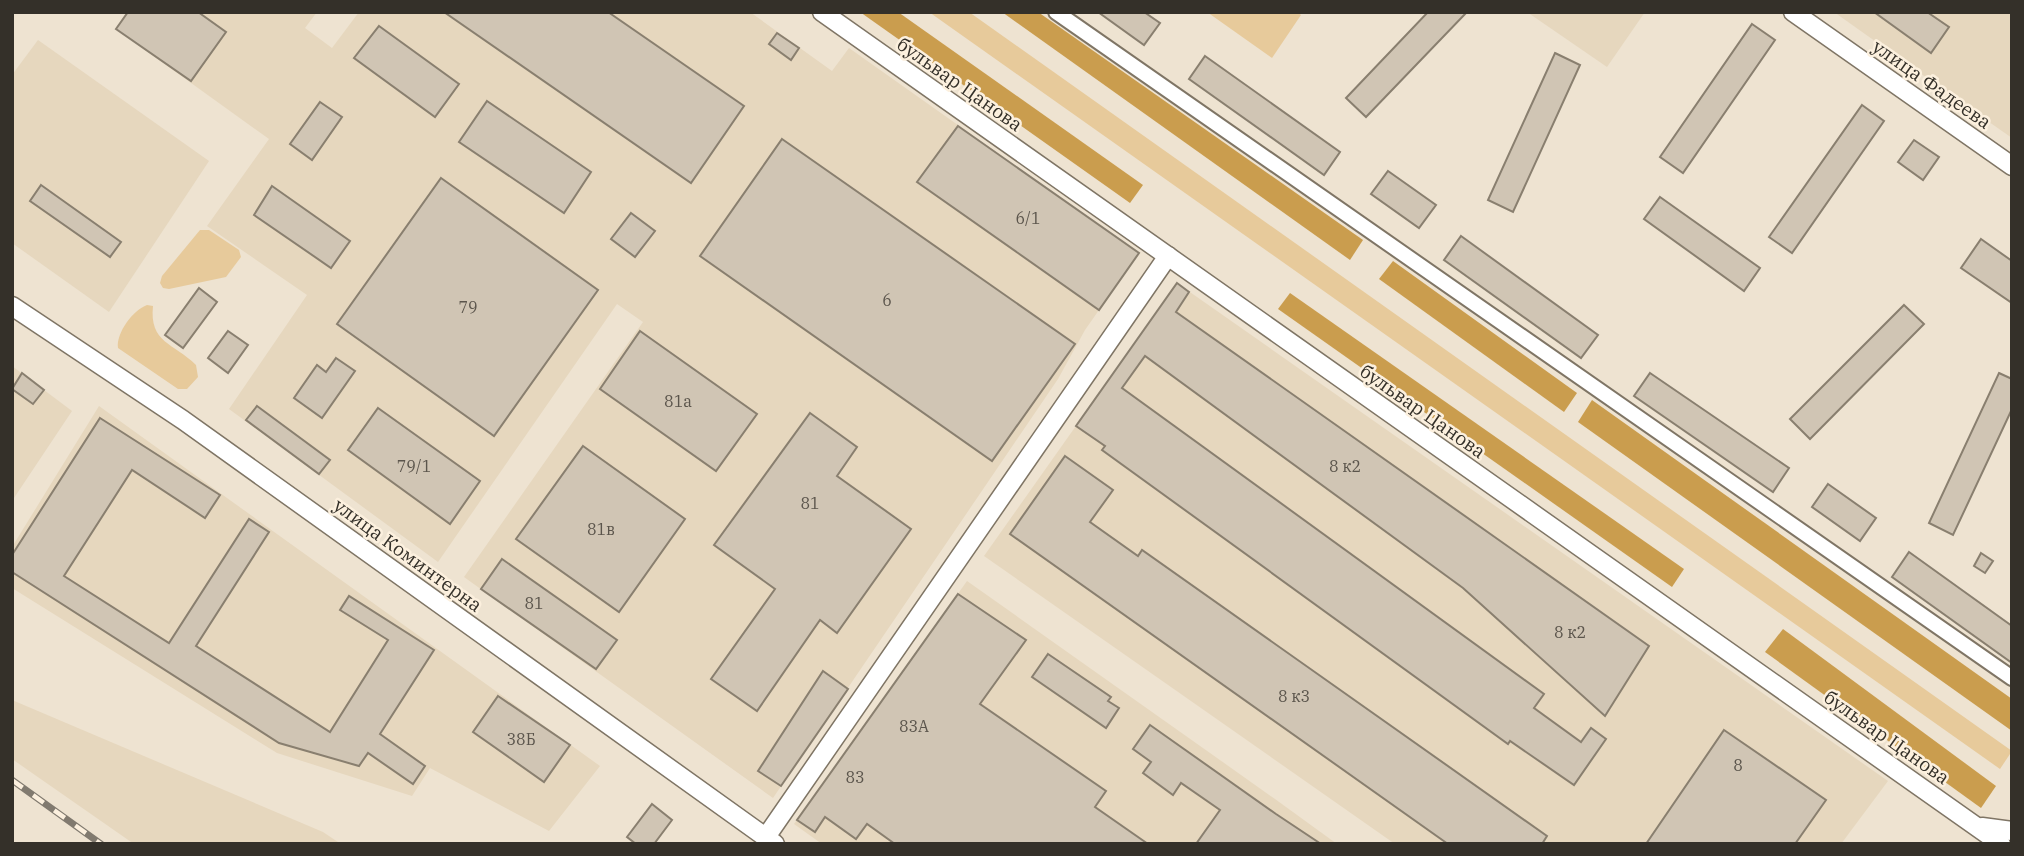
<svg xmlns="http://www.w3.org/2000/svg" width="2024" height="856" viewBox="0 0 2024 856" font-family="'IBM Plex Serif',serif">
	<style>
		.built { fill: #e6d7be }
		.green { fill: #e7ca9b }
		.forest { fill: #ca9d4e }
		.building { fill: #d0c5b4; stroke: #897f6f; stroke-width: 2 }
		.lines { fill: none; stroke-linecap: round; stroke-linejoin: round }
		.minor-casing { stroke: #7f7565; stroke-width: 18 }
		.tertiary-casing { stroke: #7f7565; stroke-width: 21 }
		.minor { stroke: #fff; stroke-width: 14 }
		.tertiary { stroke: #fff; stroke-width: 18 }
		.rail-casing { stroke: #817a6f; stroke-width: 7 }
		.rail { stroke: #fcf0de; stroke-width: 4.5; stroke-dasharray: 13; stroke-linecap: butt }
		.labels { text-anchor: middle; dominant-baseline: central; stroke-width: 5; stroke-linejoin: round; paint-order: stroke }
		.number-label { font-size: 16px; fill: #5b554c }
		.street-label { font-size: 19px; fill: #343029; stroke: #fcf0de }
	</style>
	<rect width="100%" height="100%" fill="#eee3d1"/>
	<g class="built">
		<polygon points="128,12 317,12 305,28 332,48 359,12 750,12 832,71 849,48 1139,253 1085,330 1058,379 773,798 464,577 643,322 617,304 438,562 229,409 307,295 207,226 269,139 116,29"/>
		<polygon points="1527,12 1645,12 1607,67"/>
		<polygon points="1834,12 2012,12 2012,138 1982,117"/>
		<polygon points="38,40 209,161 109,312 12,243 12,75"/>
		<polygon points="1177,283 1888,781 1841,844 1395,844 984,556"/>
		<polygon points="12,366 72,411 12,501"/>
		<polygon points="99,406 600,766 549,831 430,768 412,796 277,753 12,588 12,547"/>
		<polygon points="967,581 1275,799 1337,844 822,844 794,824"/>
		<polygon points="12,700 323,832 341,844 134,844 12,759"/>
	</g>
	<g class="green">
		<polygon points="929,12 969,12 2012,751 2000,769"/>
		<polygon points="1207,12 1297,12 1301,15 1272,58"/>
		<polygon points="200,230 209,230 239,250 241,257 226,277 169,289 163,288 160,283 162,276"/>
		<path d="M 147,305 L 153,306 C 149,343 174,343 196,365 L 198,377 L 187,389 L 178,389 L 118,348 C 116,333 133,310 147,305 Z"/>
	</g>
	<g class="forest">
		<polygon points="860,12 898,12 1143,185 1130,203"/>
		<polygon points="1002,12 1038,12 1363,240 1350,260"/>
		<polygon points="1393,261 1577,393 1564,412 1379,279"/>
		<polygon points="1290,293 1684,569 1672,587 1278,309"/>
		<polygon points="1592,400 2012,699 2012,731 1578,422"/>
		<polygon points="1783,629 1996,786 1981,808 1765,652"/>
	</g>
	<g class="building">
		<polygon points="128,12 198,12 226,32 191,81 116,29"/>
		<polygon points="444,12 608,12 744,106 691,183"/>
		<polygon points="1098,12 1144,12 1160,23 1144,45"/>
		<polygon points="1428,12 1467,12 1366,117 1346,98"/>
		<polygon points="1874,12 1927,12 1949,27 1931,53"/>
		<polygon points="1752,24 1775,40 1683,173 1660,157"/>
		<polygon points="379,26 459,84 435,117 354,58"/>
		<polygon points="777,33 799,48 791,60 769,44"/>
		<polygon points="1555,53 1580,65 1513,212 1488,200"/>
		<polygon points="1205,56 1340,152 1324,175 1189,79"/>
		<polygon points="487,101 591,172 564,213 459,142"/>
		<polygon points="320,102 342,117 312,160 290,144"/>
		<polygon points="1862,105 1884,121 1792,253 1769,237"/>
		<polygon points="958,126 1139,253 1099,310 917,182"/>
		<polygon points="782,139 1075,344 992,461 700,256"/>
		<polygon points="1914,140 1939,157 1923,180 1898,162"/>
		<polygon points="1388,171 1436,205 1419,228 1371,194"/>
		<polygon points="441,178 598,290 494,436 337,324"/>
		<polygon points="41,185 121,242 110,257 30,201"/>
		<polygon points="272,186 350,241 331,268 254,215"/>
		<polygon points="1660,197 1760,268 1744,291 1644,219"/>
		<polygon points="631,213 655,231 635,257 611,239"/>
		<polygon points="1461,236 1598,335 1581,358 1444,260"/>
		<polygon points="1981,239 2012,261 2012,303 1961,268"/>
		<polygon points="1177,283 1189,292 1176,312 1649,646 1605,716 1463,588 1145,356 1122,388 1544,694 1534,708 1581,742 1591,728 1606,739 1574,785 1510,741 1508,744 1102,450 1105,446 1076,426"/>
		<polygon points="199,288 217,302 183,348 165,335"/>
		<polygon points="1904,305 1924,324 1810,439 1790,419"/>
		<polygon points="228,331 248,345 228,373 208,358"/>
		<polygon points="640,331 757,414 716,471 600,389"/>
		<polygon points="336,358 355,371 322,418 294,398 317,365 326,372"/>
		<polygon points="22,373 44,390 33,404 12,389"/>
		<polygon points="1650,373 1789,468 1773,492 1634,396"/>
		<polygon points="1999,373 2012,379 2012,409 1953,535 1929,523"/>
		<polygon points="257,406 330,460 319,474 246,420"/>
		<polygon points="378,408 480,481 450,524 348,450"/>
		<polygon points="810,413 857,447 837,476 911,529 837,633 820,620 757,711 711,679 775,589 714,545"/>
		<polygon points="100,418 220,495 205,518 132,470 64,576 169,643 249,519 269,532 196,646 330,732 388,640 340,610 349,596 434,650 380,734 425,766 413,784 368,753 359,766 279,743 12,572 12,555"/>
		<polygon points="583,446 685,519 619,612 516,539"/>
		<polygon points="1065,456 1113,490 1090,522 1138,556 1142,550 1547,836 1542,844 1448,844 1010,534"/>
		<polygon points="1828,484 1876,518 1860,541 1812,507"/>
		<polygon points="1909,552 2012,626 2012,663 1892,577"/>
		<polygon points="1981,553 1993,561 1985,573 1974,566"/>
		<polygon points="502,559 617,640 596,669 481,589"/>
		<polygon points="958,594 1026,640 980,704 1106,791 1095,807 1148,844 895,844 867,824 856,839 825,817 815,832 797,820"/>
		<polygon points="1048,654 1111,697 1108,701 1119,708 1106,728 1032,677"/>
		<polygon points="823,671 848,689 781,786 758,771"/>
		<polygon points="498,696 570,745 544,782 473,732"/>
		<polygon points="1150,725 1276,814 1321,844 1196,844 1220,810 1181,783 1173,795 1143,773 1151,762 1133,749"/>
		<polygon points="1724,730 1826,800 1795,844 1646,844"/>
		<polygon points="652,804 672,820 654,844 636,844 627,837"/>
	</g>
	<g class="lines">
		<defs>
			<polyline id="minor" points="1056,12 2012,678"/>
			<g id="tertiary">
				<polyline points="822,12 2001,844"/>
				<polyline points="1793,12 2012,166"/>
				<polyline points="12,306 183,420 775,844"/>
				<polyline points="1982,827 2012,831"/>
				<polyline points="766,837 1168,256"/>
			</g>
		</defs>
		<use href="#minor" class="minor-casing"/>
		<use href="#tertiary" class="tertiary-casing"/>
		<use href="#minor" class="minor"/>
		<use href="#tertiary" class="tertiary"/>
		<defs>
			<polyline id="rail" points="12,780 101,844"/>
		</defs>
		<use href="#rail" class="rail-casing"/>
		<use href="#rail" class="rail"/>
	</g>
	<g class="labels">
		<g class="number-label">
			<text x="1028" y="218">6/1</text>
			<text x="887" y="300">6</text>
			<text x="468" y="307">79</text>
			<text x="678" y="401">81а</text>
			<text x="414" y="466">79/1</text>
			<text x="1345" y="466">8 к2</text>
			<text x="810" y="503">81</text>
			<text x="601" y="529">81в</text>
			<text x="534" y="603">81</text>
			<text x="1570" y="632">8 к2</text>
			<text x="1294" y="696">8 к3</text>
			<text x="914" y="726">83А</text>
			<text x="521" y="739">38Б</text>
			<text x="1738" y="765">8</text>
			<text x="855" y="777">83</text>
		</g>
		<g class="street-label">
			<text transform="translate(960 84) rotate(35)">бульвар Цанова</text>
			<text transform="translate(1932 84) rotate(35)">улица Фадеева</text>
			<text transform="translate(1423 411) rotate(35)">бульвар Цанова</text>
			<text transform="translate(408 555) rotate(36)">улица Коминтерна</text>
			<text transform="translate(1887 737) rotate(35)">бульвар Цанова</text>
		</g>
	</g>
	<rect width="2024" height="856" fill="none" stroke="#343029" stroke-width="28"/>
</svg>
